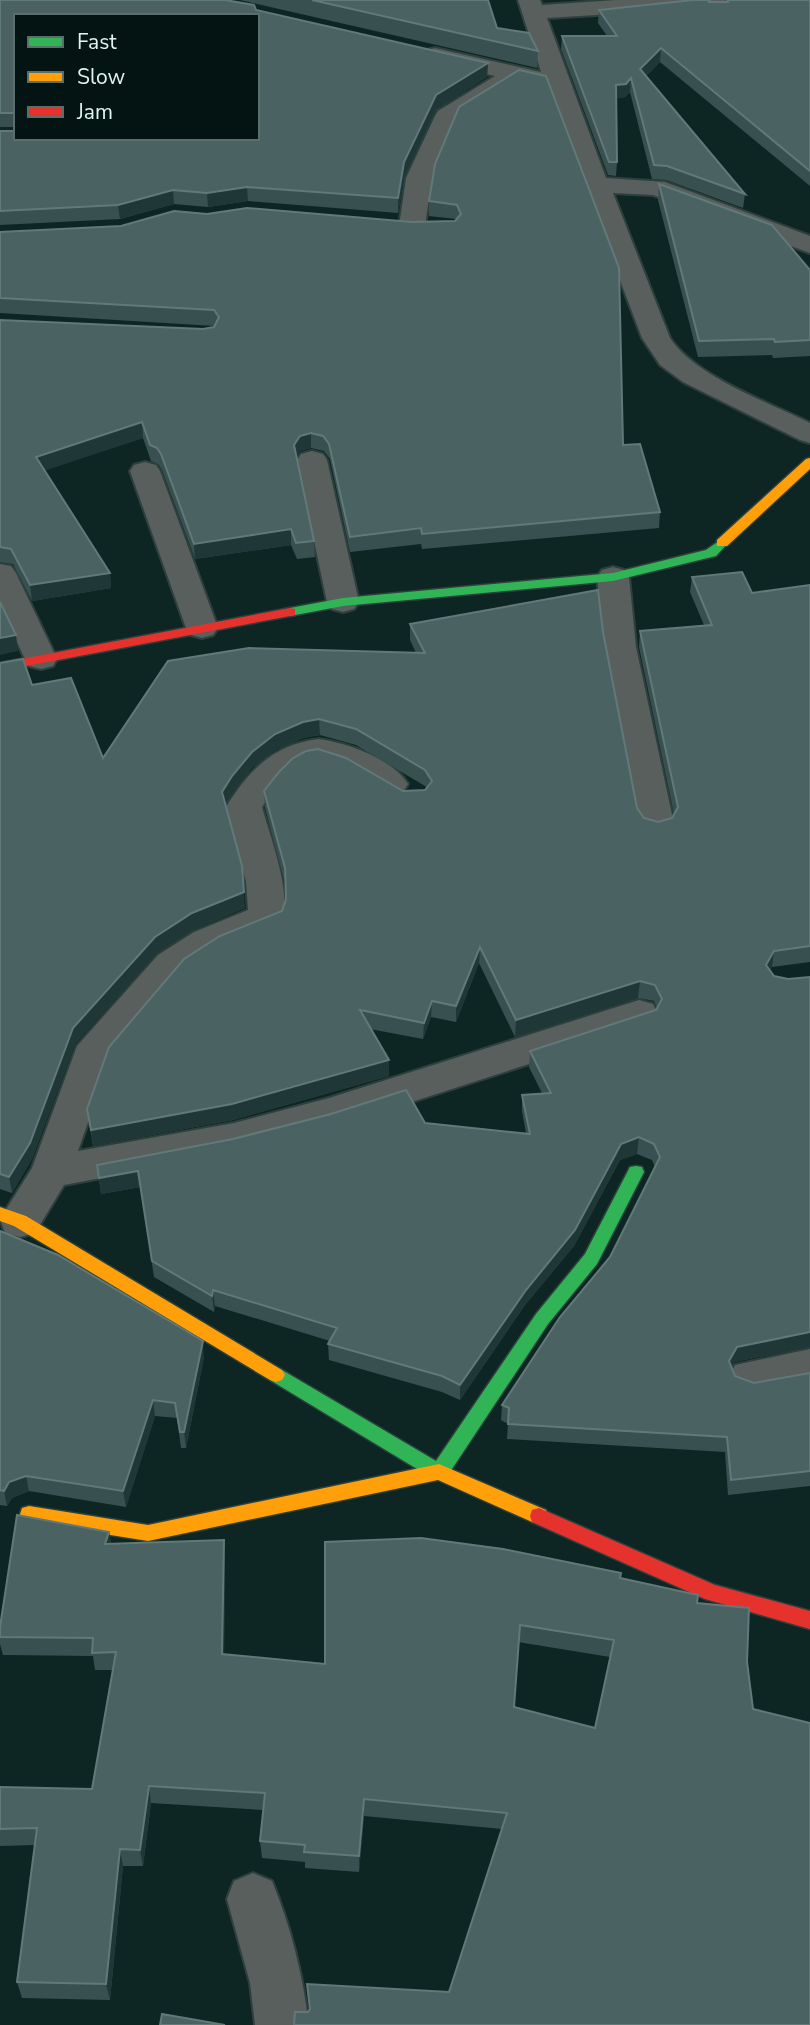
<svg xmlns="http://www.w3.org/2000/svg" width="810" height="2025" viewBox="0 0 810 2025" font-family="'Nunito Sans',sans-serif">
	<style>
		.lines { fill: none; stroke-linecap: round; stroke-linejoin: round }
		.street-casing { stroke: #2d403e; stroke-width: 4 }
		.fast-casing { stroke: #2d403e; stroke-width: 3 }
		.slow-casing { stroke: #2d403e; stroke-width: 3 }
		.jam-casing { stroke: #2d403e; stroke-width: 3 }
		.street { fill: #585f5c; fill-rule: evenodd }
		.fast { fill: #30b455; fill-rule: evenodd }
		.slow { fill: #ff9f0a; fill-rule: evenodd }
		.jam { fill: #e5322d; fill-rule: evenodd }
		.wall { fill: #385050; fill-rule: evenodd }
		.shaded-wall { fill: #1f3837 }
		.building { fill: #4a6262; stroke: #617978; stroke-width: 2; fill-rule: evenodd }
	</style>
	<rect width="100%" height="100%" fill="#0e2623"/>
	<g class="lines">
		<defs>
			<g id="street">
				<path d="M 518,0 L 540,0 L 542,5 L 616,0 L 738,0 L 735,5 L 727,7 L 547,18 L 606,178 L 665,182 L 810,236 L 810,253 L 653,195 L 613,193 L 670,338 C 696,377 768,402 810,423 L 810,443 L 800,440 L 683,382 L 660,365 L 642,338 L 547,88 L 516,81 L 512,86 L 457,120 L 432,178 L 425,226 L 421,232 L 412,234 L 403,232 L 399,226 L 406,178 L 435,116 L 438,111 L 495,76 L 427,60 L 423,55 L 427,50 L 435,48 L 541,72 Z"/>
				<polygon points="312,451 323,454 327,460 359,602 354,609 343,612 332,609 327,602 297,460 301,454"/>
				<polygon points="145,462 156,465 160,471 218,628 213,635 202,638 191,635 186,628 130,471 134,465"/>
				<polygon points="0,564 11,566 16,573 57,659 53,666 41,669 29,666 25,659 0,607"/>
				<polygon points="613,567 624,570 629,577 636,647 674,824 669,832 656,836 643,832 638,824 604,647 597,577 602,570"/>
				<path d="M 319,739 C 348,743 393,759 408,784 L 403,792 C 348,807 331,705 262,807 C 270,836 295,901 280,926 L 220,950 L 184,973 L 109,1062 L 78,1151 L 234,1123 L 329,1098 L 639,1000 L 653,1004 L 658,1014 L 653,1024 L 331,1128 L 234,1153 L 64,1185 L 35,1233 L 20,1237 L 5,1233 L 0,1219 L 32,1168 L 77,1046 L 158,955 L 194,932 L 248,910 L 246,882 L 226,807 C 249,770 274,744 319,739 Z"/>
				<polygon points="810,1349 810,1385 751,1396 735,1391 729,1378 735,1365"/>
				<path d="M 253,1873 L 272,1881 C 291,1927 303,1976 309,2025 L 255,2025 L 250,1983 L 227,1899 L 234,1881 Z"/>
			</g>
			<g id="fast">
				<polygon points="722,539 728,543 716,556 613,581 343,606 290,616 283,612 290,608 343,598 613,573 706,550"/>
				<polygon points="636,1166 642,1167 644,1172 597,1264 548,1324 446,1478 439,1480 432,1478 270,1380 267,1375 270,1370 276,1368 282,1370 436,1461 536,1314 585,1254 630,1167"/>
			</g>
			<g id="slow">
				<polygon points="810,458 810,469 727,546 717,546 717,540 806,459"/>
				<polygon points="0,1207 26,1216 282,1370 285,1375 282,1380 276,1382 270,1380 14,1226 0,1221"/>
				<polygon points="439,1464 546,1510 548,1516 546,1522 539,1524 532,1522 438,1480 148,1541 29,1522 22,1520 20,1514 22,1508 29,1506 148,1525"/>
			</g>
			<g id="jam">
				<polygon points="290,608 295,609 295,615 0,671 0,663"/>
				<polygon points="539,1508 715,1585 810,1611 810,1629 705,1599 532,1522 530,1516 532,1510"/>
			</g>
		</defs>
		<use href="#street" class="street-casing"/>
		<use href="#fast" class="fast-casing"/>
		<use href="#slow" class="slow-casing"/>
		<use href="#jam" class="jam-casing"/>
		<use href="#street" class="street"/>
		<use href="#fast" class="fast"/>
		<use href="#slow" class="slow"/>
		<use href="#jam" class="jam"/>
	</g>
	<g class="wall">
		<polygon points="0,0 256,10 488,63 487,77 436,110 404,177 398,213 248,201 208,207 174,204 120,219 0,225 0,131 257,138 16,16 16,127 0,127"/>
		<polygon points="240,0 488,0 497,28 538,51 537,68"/>
		<polygon points="725,0 810,0 810,186 660,62 646,76 745,194 743,208 666,180 652,179 630,92 625,97 616,98 617,162 616,176 608,175 561,49 562,36 607,36 598,23 599,10 712,2 725,2"/>
		<polygon points="435,164 623,445 660,512 659,528 422,549 421,544 350,552 330,459 324,451 311,448 300,451 296,457 314,541 315,557 297,559 291,545 195,559 162,470 158,464 151,461 143,438 44,470 110,573 111,588 32,601 13,564 0,562 0,320 203,329 214,327 215,326 0,313 0,232 121,226 207,214 412,222 455,221 456,219 429,216 429,201"/>
		<polygon points="659,184 810,270 810,356 773,358 772,355 698,357 658,200"/>
		<polygon points="692,577 752,593 810,585 810,962 772,967 770,970 774,976 788,979 810,977 810,1347 734,1362 732,1368 735,1376 754,1383 810,1373 810,1486 728,1495 725,1452 507,1439 508,1424 501,1420 502,1405 610,1257 655,1167 652,1160 637,1154 620,1160 574,1246 525,1305 460,1400 442,1392 329,1360 328,1344 330,1341 215,1306 214,1312 154,1277 140,1187 101,1194 97,1165 425,1123 526,1133 522,1111 522,1095 542,1093 529,1067 530,1051 656,1010 657,1008 654,1001 638,998 515,1037 479,963 456,1022 431,1017 423,1039 370,1029 389,1060 389,1076 233,1120 93,1146 87,1109 282,911 286,899 285,883 265,808 264,791 403,791 425,790 427,788 425,786 356,745 320,735 303,738 275,750 252,768 233,792 226,804 245,908 193,930 157,953 75,1044 32,1159 12,1193 0,1189 0,663 32,685 103,758 416,653 410,640 410,624 603,632 637,808 644,818 658,822 672,818 674,814 639,647 640,631 704,625 690,592"/>
		<polygon points="0,1231 204,1357 186,1448 181,1448 177,1418 155,1416 126,1507 29,1491 12,1498 7,1506 0,1505"/>
		<path d="M 109,1532 L 111,1544 L 225,1558 L 224,1654 L 325,1664 L 621,1578 L 697,1603 L 747,1662 L 753,1709 L 810,2025 L 308,2012 L 310,2010 L 307,1984 L 449,1992 L 502,1829 L 364,1816 L 359,1872 L 305,1868 L 305,1862 L 262,1858 L 260,1841 L 263,1810 L 151,1803 L 143,1866 L 123,1866 L 110,2000 L 22,1998 L 17,1982 L 35,1845 L 0,1846 L 0,1787 L 92,1789 L 113,1670 L 95,1670 L 93,1656 L 3,1655 L 0,1644 L 0,1627 ZM 518,1642 L 610,1657 L 595,1728 L 514,1707 Z"/>
	</g>
	<g class="shaded-wall">
		<polygon points="661,48 660,62 639,83 640,69"/>
		<polygon points="488,63 487,77 436,110 404,177 398,213 398,198 404,162 436,95"/>
		<polygon points="631,78 630,92 625,97 615,99 616,85"/>
		<polygon points="247,187 248,201 208,207 207,193"/>
		<polygon points="173,190 174,204 120,219 118,205"/>
		<polygon points="142,422 143,438 38,473 36,457"/>
		<polygon points="311,433 311,448 300,451 294,461 294,445 300,436"/>
		<polygon points="291,529 291,545 195,559 194,544"/>
		<polygon points="110,573 111,588 32,601 30,585"/>
		<polygon points="16,635 18,651 0,655 0,638"/>
		<polygon points="319,719 320,735 303,738 275,750 252,768 233,792 223,808 222,792 232,776 252,752 275,734 303,722"/>
		<polygon points="244,892 245,908 193,930 157,953 75,1044 32,1159 12,1193 9,1177 73,1028 155,937 192,913"/>
		<polygon points="480,947 479,963 456,1022 456,1006"/>
		<polygon points="774,951 772,967 764,981 766,965"/>
		<polygon points="640,981 638,998 515,1037 516,1020"/>
		<polygon points="432,1001 431,1017 423,1039 424,1023"/>
		<polygon points="389,1060 389,1076 233,1120 93,1146 91,1130"/>
		<polygon points="639,1137 637,1154 620,1160 574,1246 525,1305 460,1400 460,1385 621,1144"/>
		<polygon points="138,1171 140,1187 101,1194 99,1178"/>
		<polygon points="213,1290 215,1306 214,1312 212,1296"/>
		<polygon points="810,1332 810,1347 734,1362 727,1377 729,1361 737,1347"/>
		<polygon points="203,1341 204,1357 186,1448 184,1432"/>
		<polygon points="153,1400 155,1416 126,1507 123,1491"/>
		<polygon points="26,1476 29,1491 12,1498 7,1506 4,1491 9,1482"/>
		<polygon points="109,1532 112,1550 105,1544"/>
		<polygon points="224,1540 225,1558 224,1672 222,1654"/>
		<polygon points="149,1786 151,1803 143,1866 140,1850"/>
		<polygon points="364,1799 364,1816 359,1872 359,1856"/>
		<polygon points="120,1849 123,1866 110,2000 106,1984"/>
	</g>
	<g class="building">
		<polygon points="0,0 225,0 254,5 256,10 488,63 436,95 404,162 398,198 247,187 207,193 173,190 118,205 0,211 0,131 16,131 16,138 257,138 257,16 16,16 16,113 0,113"/>
		<polygon points="312,0 488,0 497,28 529,33 538,51"/>
		<polygon points="693,0 710,0 709,2 728,2 727,0 810,0 810,171 661,48 640,69 745,194 667,166 654,165 631,78 626,84 616,85 617,162 609,162 562,36 617,36 599,10"/>
		<polygon points="519,70 546,76 619,268 623,445 640,444 660,512 422,534 421,528 350,537 329,444 323,436 311,433 300,436 294,445 314,541 296,543 291,529 194,544 161,454 157,448 150,445 142,422 36,457 110,573 30,585 11,549 0,547 0,320 203,329 214,327 219,317 214,310 0,298 0,232 121,226 174,211 207,214 247,208 412,222 455,221 461,214 457,205 429,201 435,164 459,107"/>
		<polygon points="659,184 772,225 810,270 810,340 775,342 774,339 699,341"/>
		<polygon points="742,572 752,593 810,585 810,946 774,951 766,965 774,976 788,979 810,977 810,1332 737,1347 729,1361 735,1376 754,1383 810,1373 810,1471 731,1480 727,1437 508,1424 509,1408 502,1405 560,1317 610,1257 660,1157 654,1144 639,1137 621,1144 575,1230 526,1290 460,1385 442,1376 328,1344 337,1328 213,1290 212,1296 152,1261 138,1171 99,1178 97,1165 233,1139 331,1114 406,1090 425,1123 530,1134 522,1095 551,1093 530,1051 656,1010 662,999 655,985 640,981 516,1020 480,947 456,1006 432,1001 424,1023 360,1010 389,1060 232,1104 91,1130 87,1109 109,1047 184,959 220,936 282,911 286,899 285,868 264,791 279,772 293,758 306,751 318,749 346,758 403,791 425,790 432,781 425,770 356,729 319,719 303,722 275,734 252,752 232,776 222,792 242,866 244,892 192,913 155,937 73,1028 30,1143 9,1177 0,1174 0,663 23,659 32,685 71,678 103,758 168,661 249,648 425,653 410,624 598,590 603,632 637,808 644,818 658,822 672,818 678,807 640,631 712,625 692,577"/>
		<polygon points="0,602 16,635 0,638"/>
		<polygon points="0,1231 58,1255 203,1341 184,1432 180,1432 175,1403 153,1400 123,1491 26,1476 9,1482 4,1491 0,1490"/>
		<path d="M 17,1515 L 109,1532 L 105,1544 L 224,1540 L 222,1654 L 325,1664 L 325,1542 L 421,1538 L 503,1549 L 621,1573 L 620,1578 L 698,1595 L 697,1603 L 749,1608 L 747,1662 L 753,1709 L 810,1723 L 810,2025 L 294,2025 L 295,2012 L 308,2012 L 310,2009 L 307,1984 L 449,1992 L 507,1813 L 364,1799 L 359,1856 L 304,1852 L 305,1845 L 260,1841 L 265,1793 L 149,1786 L 140,1850 L 120,1849 L 106,1984 L 17,1982 L 37,1828 L 0,1829 L 0,1787 L 92,1789 L 116,1652 L 92,1653 L 93,1638 L 0,1637 L 0,1627 ZM 520,1625 L 614,1640 L 595,1728 L 514,1707 Z"/>
		<polygon points="162,2014 225,2025 160,2025"/>
	</g>
	<rect x="14" y="14" width="245" height="126" fill="#041412" stroke="#5c6e6c" stroke-width="2"/>
	<rect x="28" y="37" width="35" height="10" fill="#30b455" stroke="#5c6e6c" stroke-width="2"/>
	<text x="77" y="49" font-size="21" fill="#e0f5f2">Fast</text>
	<rect x="28" y="72" width="35" height="10" fill="#ff9f0a" stroke="#5c6e6c" stroke-width="2"/>
	<text x="77" y="84" font-size="21" fill="#e0f5f2">Slow</text>
	<rect x="28" y="107" width="35" height="10" fill="#e5322d" stroke="#5c6e6c" stroke-width="2"/>
	<text x="77" y="119" font-size="21" fill="#e0f5f2">Jam</text>
</svg>
